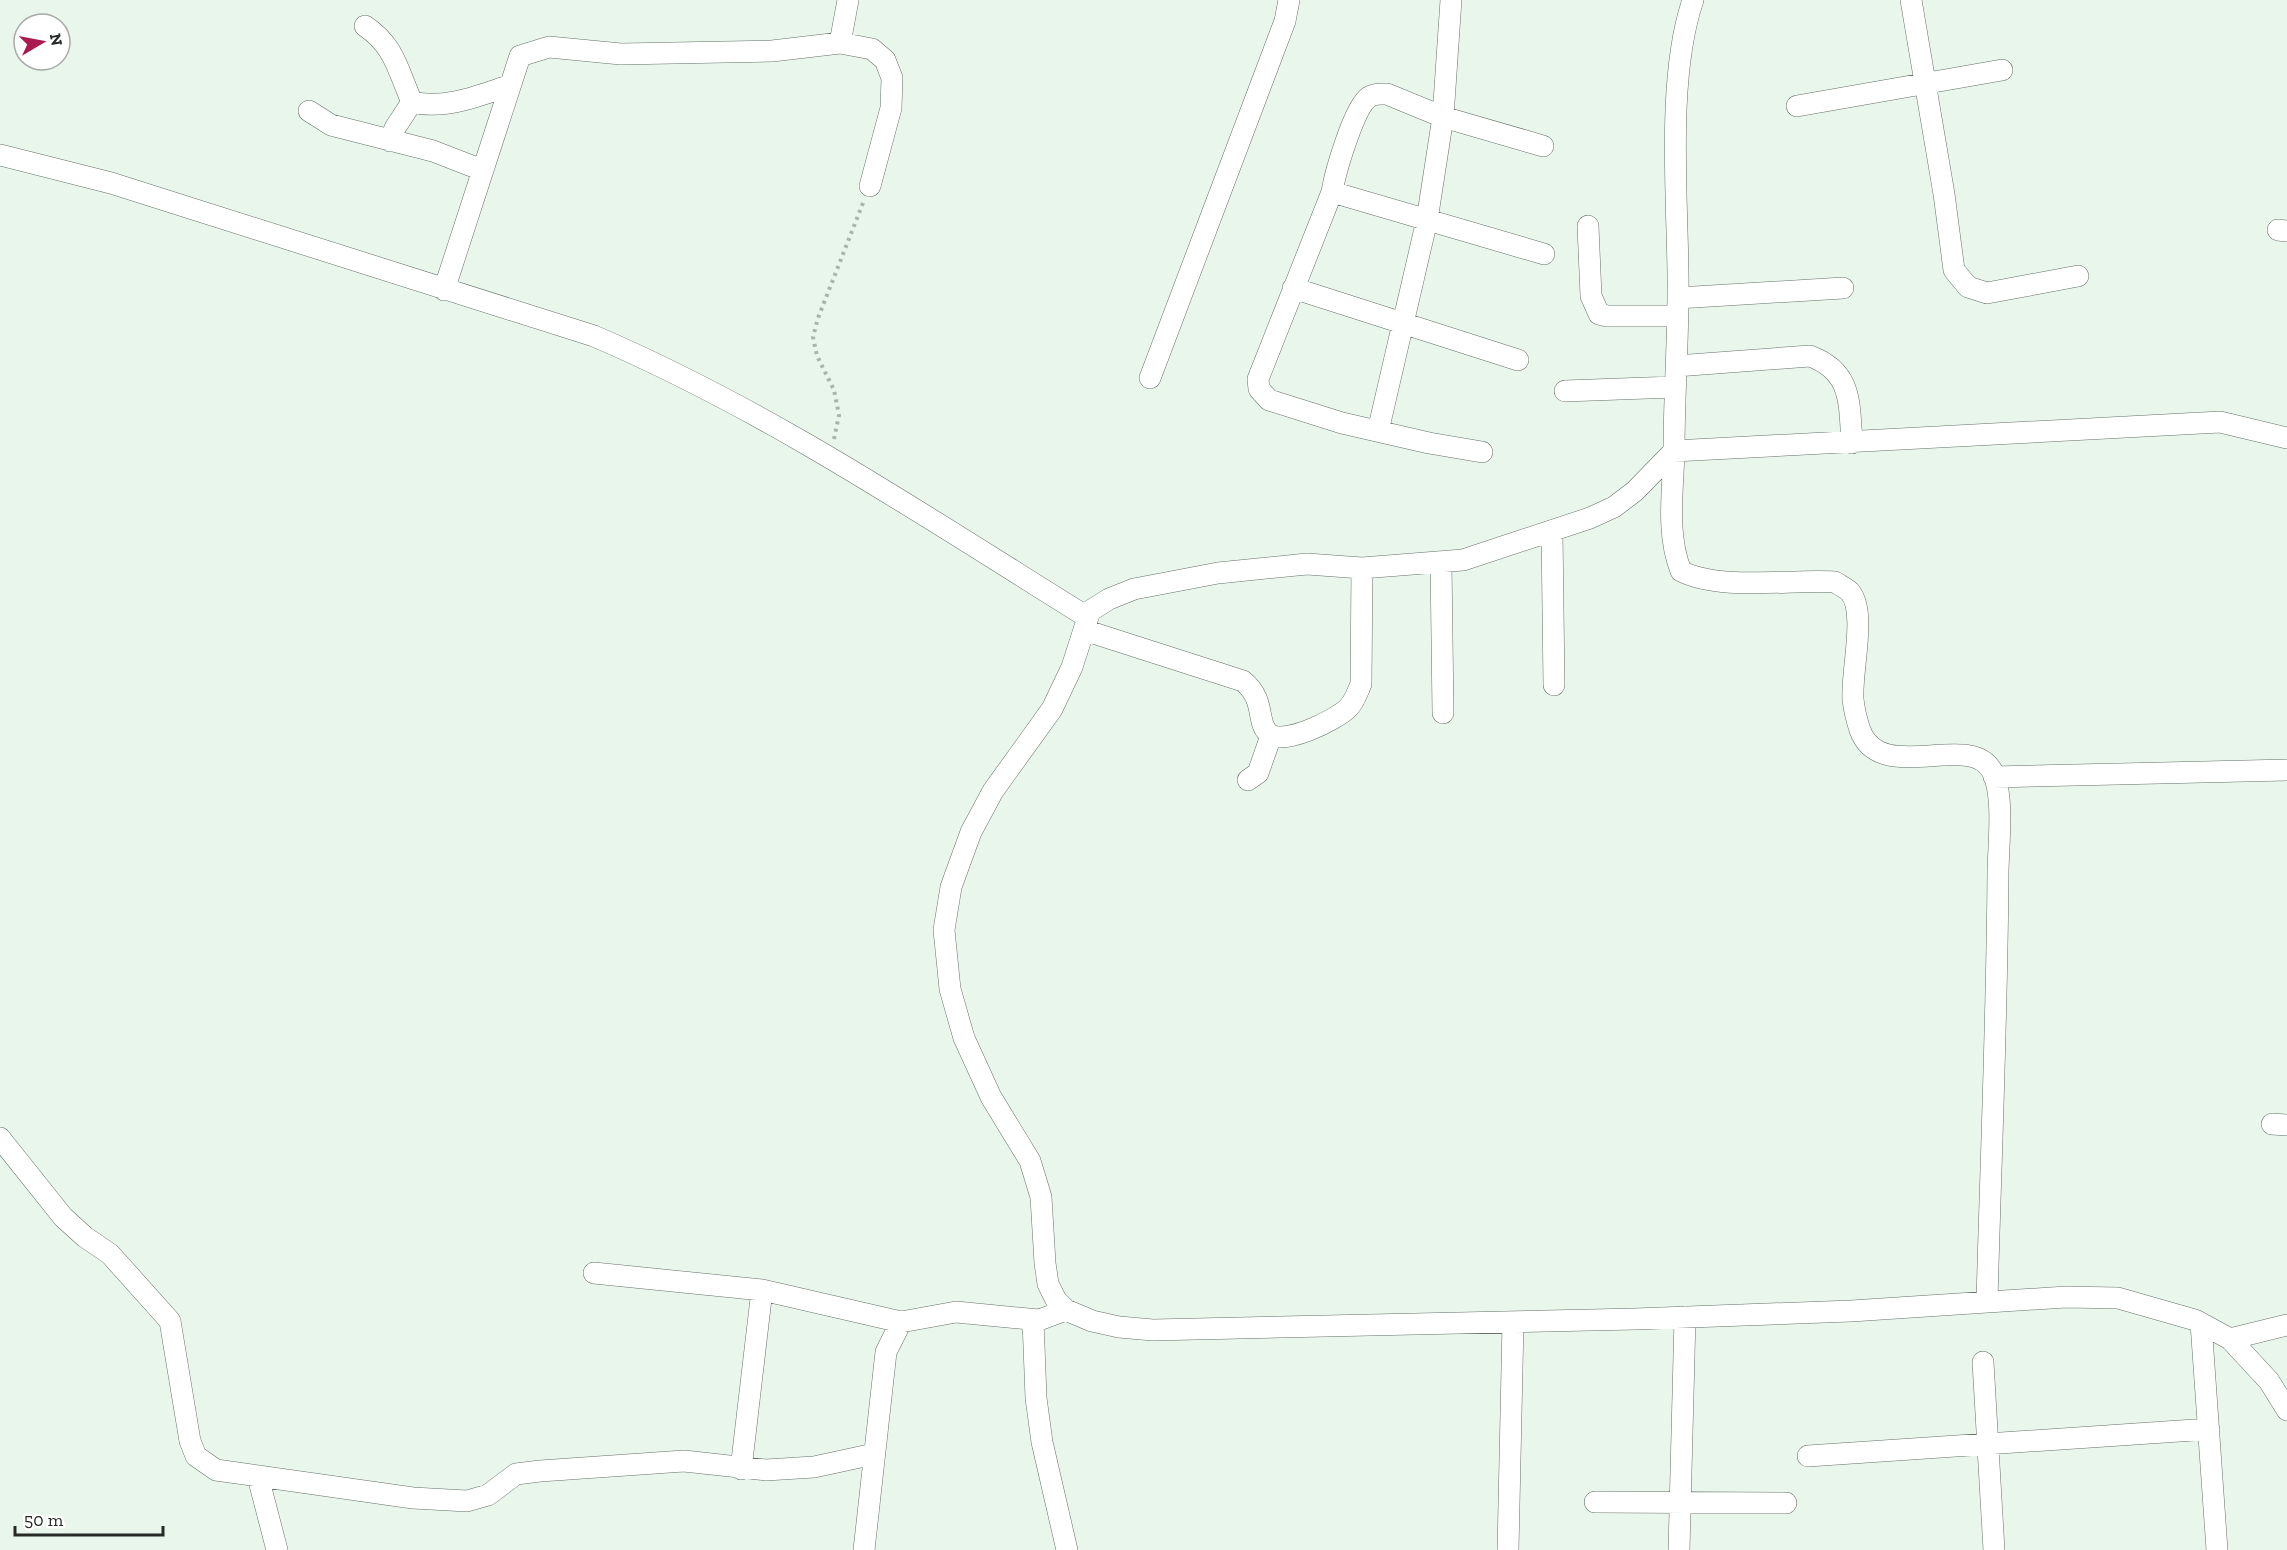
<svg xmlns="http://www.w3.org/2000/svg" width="2287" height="1550" viewBox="0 0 2287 1550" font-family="'Zilla Slab',serif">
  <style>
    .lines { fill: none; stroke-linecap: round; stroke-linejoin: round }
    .minor-casing { stroke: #657169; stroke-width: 22 }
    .path { stroke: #a9b4ac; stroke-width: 4; stroke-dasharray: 3 4.5; stroke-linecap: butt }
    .minor { stroke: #fff; stroke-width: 21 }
  </style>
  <rect width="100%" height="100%" fill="#e8f6ec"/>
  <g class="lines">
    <defs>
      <path id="minor" d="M1693,0c-26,76 -16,191 -15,273 1,59 -4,119 -4,178l-39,40 -21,16 -24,11 -127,42 -101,8 -55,-4 -89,9 -84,16 -25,10 -19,12 -18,56 -20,42 -59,82 -22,41 -20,55 -7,43 6,59 14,49 27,59 39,64 11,36 4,66 3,21 8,16 10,10 26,11 27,6 34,3 482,-11 216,-8 215,-14 52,1 77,22 35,19 39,42 18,29
        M1911,0l33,194 10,76 14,17 19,6 91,-17
        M365,26c30,20 33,45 47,76 32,8 66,-6 96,-16
        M840,43l8,-43
        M1797,106l205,-36
        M309,111l22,14 102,26 49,19
        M390,141l5,-13 17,-26
        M0,155l111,28 483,153c175,75 332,181 493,281
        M1332,192l212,62
        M1588,226l3,70 8,18 8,2h70
        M2278,230l9,1
        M1293,288l225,72
        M444,290l76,-234 29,-9 72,7 151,-3 68,-8 32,6 13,11 7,18 -1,30 -21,78
        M1678,298l165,-10
        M1676,366l134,-10c43,16 39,48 42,87
        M1150,378l135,-357 4,-21
        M1565,391l109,-4
        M1378,431l49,-211 16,-103 8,-117
        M1482,452l-53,-9 -87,-20 -73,-23 -10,-11 -1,-10 74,-187c3,-19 22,-85 37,-95 6,-4 12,-3 18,-3l56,23 100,29
        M1552,532l2,153
        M1441,562l2,151
        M1084,630l159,51c23,19 13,40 25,52 14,14 68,-13 80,-25 7,-7 9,-15 13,-24l1,-116
        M1994,777l293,-7
        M1248,780l10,-7 13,-37
        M2272,1124l15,1
        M0,1138l63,79 22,20 25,17 60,67 20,120 6,15 20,14 197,28 54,3 21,-6 28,-21 24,-3 144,-10 82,9 48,-3 60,-13
        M594,1273l168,17 139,32
        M1987,1300c4,-142 10,-284 11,-426 0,-27 7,-79 -6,-103 -21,-41 -112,15 -132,-41 -3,-9 -6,-21 -7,-31 -2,-27 14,-87 -3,-107 -4,-4 -11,-7 -15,-10 -45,-3 -115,9 -154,-11 -15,-37 -8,-80 -7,-120l546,-29 67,16
        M1033,1320l3,78 6,44 25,108
        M2201,1323l16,227
        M2230,1339l57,-14
        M1983,1362l11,188
        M1808,1456l401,-27
        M741,1469l21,-179
        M258,1477l19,73
        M1595,1502l191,1
        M864,1550l22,-198 15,-30 55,-10 83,8 27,-10
        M1508,1550l5,-227
        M1679,1550l6,-233"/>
    </defs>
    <use href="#minor" class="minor-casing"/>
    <path class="path" d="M834,439l5,-24 -5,-25 -17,-34 -4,-19 5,-19 45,-115"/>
    <use href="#minor" class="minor"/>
  </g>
  <g transform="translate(42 42) rotate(80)"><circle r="28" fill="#ffffff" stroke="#a8aaa9" stroke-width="1.5"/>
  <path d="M0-4.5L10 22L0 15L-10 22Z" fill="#aa1950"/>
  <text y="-9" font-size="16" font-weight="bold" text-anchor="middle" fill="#262b28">N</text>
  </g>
  <path d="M15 1526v9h148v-9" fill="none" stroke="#262b28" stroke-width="3"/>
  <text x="24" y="1526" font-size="18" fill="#262b28" stroke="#ffffff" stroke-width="4.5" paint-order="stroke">50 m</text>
</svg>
